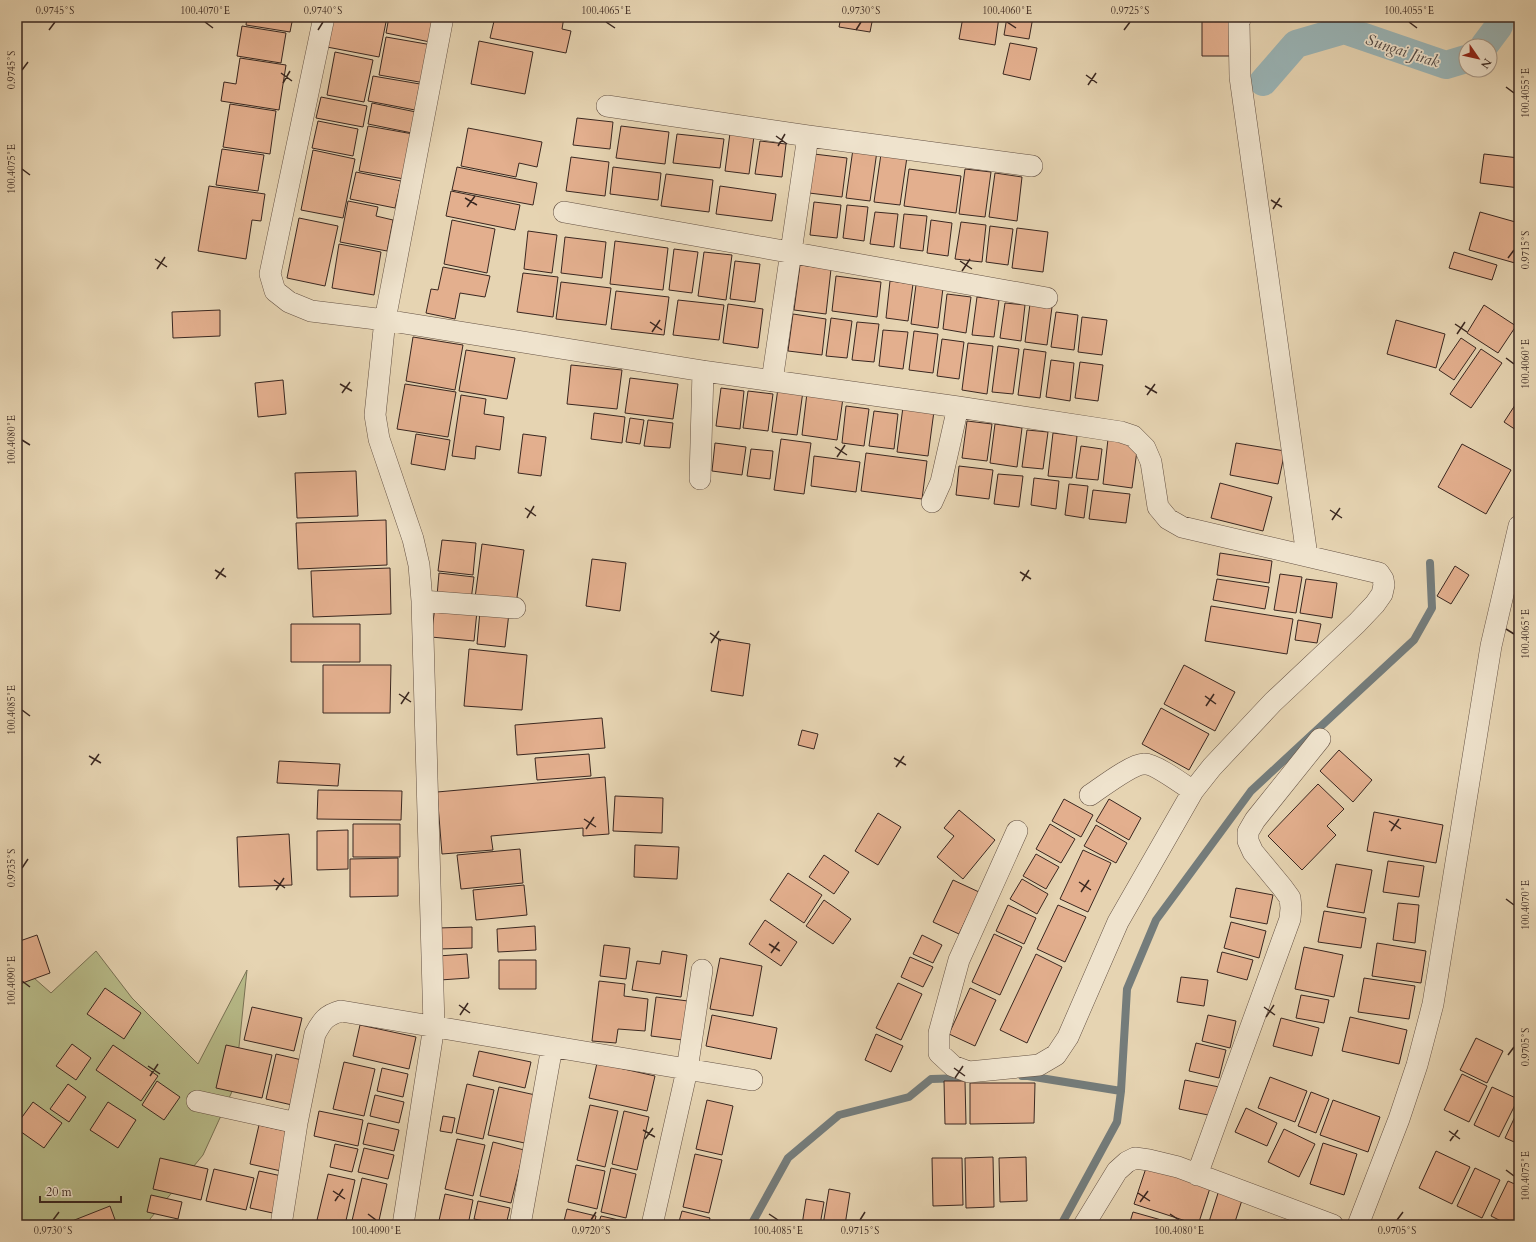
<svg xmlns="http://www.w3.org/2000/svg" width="1536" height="1242" viewBox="0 0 1536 1242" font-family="Cardo,serif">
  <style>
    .green { fill: #b8bc8a; stroke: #797255 }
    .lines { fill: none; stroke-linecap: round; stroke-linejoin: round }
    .stream { stroke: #747c7b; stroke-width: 8 }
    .canal { stroke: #9ab5b7; stroke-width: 28 }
    .building { fill: #e3af8e; stroke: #3a2720 }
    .street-casing { stroke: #655244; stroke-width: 22 }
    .street { stroke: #efe3cd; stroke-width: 21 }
    .ticks { fill: none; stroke: #3a2720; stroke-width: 1.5 }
    .labels { text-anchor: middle; stroke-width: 3.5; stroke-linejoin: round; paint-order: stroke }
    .water-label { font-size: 16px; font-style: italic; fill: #524a46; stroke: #efe3cd }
    .neatline { fill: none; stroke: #3a2720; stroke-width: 1.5 }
    .ticks-label { font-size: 10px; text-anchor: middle; fill: #3a2720 }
  </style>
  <rect width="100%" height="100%" fill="#e6d4b2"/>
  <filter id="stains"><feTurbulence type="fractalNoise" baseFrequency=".005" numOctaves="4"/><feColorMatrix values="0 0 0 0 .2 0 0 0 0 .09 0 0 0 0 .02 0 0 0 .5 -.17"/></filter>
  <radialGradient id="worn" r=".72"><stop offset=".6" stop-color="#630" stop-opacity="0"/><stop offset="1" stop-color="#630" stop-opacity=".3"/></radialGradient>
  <path class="green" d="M96,951l36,47 66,66 49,-94 -12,115 -32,70 -53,64 1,6h-134v-262l34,30z"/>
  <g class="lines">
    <path class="stream" d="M1022,1076h6l93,15 6,-102 29,-69 95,-129 163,-151 18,-32 -2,-45
      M751,1225l37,-67 51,-43 70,-18 22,-18 35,-1
      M1061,1225l56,-103 4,-31"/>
    <path class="canal" d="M1484,46l15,-20v-9
      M1263,82l33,-38 48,-14 102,35 20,-6"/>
  </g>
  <path class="building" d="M247,17h46l-3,15 -44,-7z
    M333,17h54l-8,40 -52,-10z
    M389,17h45l-4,25 -44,-9z
    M495,17h69l-2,12 9,2 -5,22 -76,-15z
    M776,17h23l-1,3z
    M841,17h32l-3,15 -31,-5z
    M963,17h36l-4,28 -36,-6z
    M1007,17h26l-4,22 -25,-4z
    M1202,17l31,1 -1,38h-30z
    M242,26l44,7 -5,30 -44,-7z
    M386,37l46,8 -7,38 -46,-8z
    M479,41l54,11 -8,42 -54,-10z
    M1010,43l27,5 -7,32 -27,-6z
    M335,52l38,8 -9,42 -37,-7z
    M240,58l46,7 -7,45 -58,-9 3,-19 12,2z
    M373,76l47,8 -5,26 -47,-9z
    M321,97l46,9 -4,21 -47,-9z
    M372,103l44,9 -4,21 -44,-9z
    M230,104l46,7 -6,43 -47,-7z
    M577,118l36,4 -3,27 -37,-4z
    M318,121l40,8 -5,27 -41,-8z
    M368,126l45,8 -9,45 -45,-8z
    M621,126l48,6 -4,32 -49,-6z
    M468,128l74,14 -5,25 -18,-4 -3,14 -55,-11z
    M730,133l24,3 -5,38 -24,-3z
    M677,134l47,5 -4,29 -47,-5z
    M760,141l26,3 -4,33 -27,-3z
    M222,149l42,6 -6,36 -42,-6z
    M853,149l24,2 -7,50 -24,-3z
    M313,150l42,9 -12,59 -42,-8z
    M814,154l33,4 -5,39 -33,-4z
    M881,154l26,3 -7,48 -26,-3z
    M1484,154l35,4v30l-39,-5z
    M571,157l38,5 -4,34 -39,-5z
    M457,167l80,16 -4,22 -81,-15z
    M613,167l48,6 -3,27 -48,-6z
    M909,169l52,7 -5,37 -52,-7z
    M965,169l26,3 -6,45 -26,-3z
    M356,172l45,9 -6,27 -45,-9z
    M995,173l27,4 -5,44 -28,-4z
    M666,174l47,6 -4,32 -48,-6z
    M209,186l56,8 -4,27 -9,-1 -6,39 -48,-8z
    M720,186l56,8 -4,27 -56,-7z
    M451,191l69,14 -5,25 -69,-14z
    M348,201l30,6 -2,9 17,4 -6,31 -47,-9z
    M814,202l27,3 -4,33 -27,-3z
    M847,205l21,2 -4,34 -21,-3z
    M875,212l23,2 -4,33 -24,-3z
    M1480,212l39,11v27l-4,13 -46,-13z
    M904,214l23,2 -4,35 -23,-3z
    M299,218l39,8 -13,60 -38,-8z
    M452,220l43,9 -8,44 -43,-9z
    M931,220l21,3 -4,33 -21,-3z
    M961,222l25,3 -4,37 -27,-3z
    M990,226l23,3 -5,36 -22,-3z
    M1017,228l31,4 -5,40 -31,-4z
    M528,231l29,4 -5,38 -28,-4z
    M565,237l41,5 -4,36 -41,-5z
    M615,241l53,7 -5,42 -53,-6z
    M339,244l42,8 -7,43 -42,-7z
    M674,249l24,3 -6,41 -23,-3z
    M704,252l28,3 -6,45 -28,-4z
    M1454,252l43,13 -5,15 -43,-12z
    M735,261l25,3 -5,38 -25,-3z
    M800,265l31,4 -5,45 -32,-4z
    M443,267l47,9 -5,21 -25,-4 -5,26 -29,-6 5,-24 7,1z
    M523,273l35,4 -5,40 -36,-5z
    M836,276l45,6 -4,35 -45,-6z
    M890,281l23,3 -5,37 -22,-3z
    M561,282l50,6 -5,37 -50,-6z
    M916,285l27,3 -5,40 -27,-4z
    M616,291l53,6 -5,38 -53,-6z
    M947,294l24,3 -5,36 -23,-4z
    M977,297l22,3 -5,37 -22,-2z
    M678,300l46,5 -5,35 -46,-5z
    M1005,303l20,2 -4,36 -21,-3z
    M728,304l35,5 -5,39 -35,-5z
    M1030,304l22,3 -5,38 -22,-3z
    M1484,305l32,21 -18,27 -31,-20z
    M220,310v26l-47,2 -1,-26z
    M1056,312l22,3 -4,35 -23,-3z
    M793,314l33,5 -4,36 -34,-4z
    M1082,317l25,3 -5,35 -24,-3z
    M831,318l21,3 -5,37 -21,-2z
    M1396,320l49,14 -9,34 -49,-14z
    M857,322l22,2 -5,38 -22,-2z
    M883,330l25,2 -5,37 -24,-3z
    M914,331l24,3 -5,39 -24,-3z
    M413,337l50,8 -8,45 -49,-9z
    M1461,338l15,10 -22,32 -15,-10z
    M942,339l22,3 -5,37 -22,-3z
    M968,343l25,3 -6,48 -25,-4z
    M998,346l21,3 -6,45 -21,-2z
    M1024,349l22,3 -6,46 -22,-3z
    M1481,349l21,14 -31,45 -21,-14z
    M466,350l49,8 -8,41 -48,-8z
    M1051,360l23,3 -4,38 -24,-4z
    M1080,362l23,3 -5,36 -23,-3z
    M571,365l51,5 -5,39 -50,-5z
    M630,378l48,6 -5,35 -48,-6z
    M283,380l3,34 -28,3 -3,-34z
    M405,384l51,8 -8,45 -51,-8z
    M721,388l23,3 -4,38 -24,-3z
    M778,388l25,3 -6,44 -25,-3z
    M748,391l25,3 -5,37 -25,-3z
    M807,393l36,5 -6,42 -35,-5z
    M461,395l25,4 -2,15 20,3 -4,33 -24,-4 -1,13 -23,-3z
    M1519,399v33l-15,-10z
    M846,406l23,3 -5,37 -22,-3z
    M903,407l31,4 -6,45 -31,-4z
    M874,411l24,3 -4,35 -25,-3z
    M594,413l31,4 -3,26 -31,-4z
    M630,418l14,2 -4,24 -14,-2z
    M648,420l25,3 -3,25 -26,-2z
    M967,421l25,3 -5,37 -25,-3z
    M995,424l27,4 -5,39 -27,-4z
    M1027,430l21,2 -5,37 -21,-2z
    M1053,433l24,3 -5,42 -24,-2z
    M416,434l34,6 -5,30 -34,-6z
    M523,434l23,3 -5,39 -23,-3z
    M781,439l30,4 -7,51 -30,-4z
    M1108,439l30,4 -6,45 -29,-4z
    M715,443l31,4 -4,28 -30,-4z
    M1236,443l49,8 -7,33 -48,-9z
    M1462,444l49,26 -25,44 -48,-27z
    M1081,446l21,3 -4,31 -22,-2z
    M751,449l22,2 -3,28 -23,-3z
    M866,453l61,8 -5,38 -61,-8z
    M814,456l46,6 -4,30 -45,-6z
    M959,466l34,4 -4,29 -33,-4z
    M356,471l2,45 -61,2 -2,-45z
    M998,474l25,2 -4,31 -25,-3z
    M1034,478l25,3 -3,28 -25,-4z
    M1220,483l52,14 -9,34 -52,-13z
    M1069,484l19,2 -4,32 -19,-3z
    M1093,490l37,4 -4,29 -37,-4z
    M386,520l1,45 -89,4 -2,-46z
    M442,540l34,3 -3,32 -35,-4z
    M482,544l42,6 -8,54 -41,-6z
    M1220,553l52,8 -3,22 -52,-8z
    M592,559l34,4 -6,48 -34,-5z
    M1455,566l14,9 -18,29 -14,-8z
    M390,568l1,46 -78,3 -2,-46z
    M439,573l35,4 -3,23 -34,-4z
    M1280,574l22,3 -6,36 -22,-3z
    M1217,579l52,8 -4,22 -52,-9z
    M1306,579l31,4 -5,35 -32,-5z
    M1211,606l82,13 -6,35 -82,-13z
    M435,607l42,4 -3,30 -43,-4z
    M480,611l29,2 -4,34 -28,-3z
    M1298,620l23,4 -4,19 -22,-3z
    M291,624h69v38h-69z
    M719,639l31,5 -7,52 -32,-5z
    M469,649l58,6 -5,55 -58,-4z
    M323,665h68l-1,48h-67z
    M1184,665l51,27 -20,39 -51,-27z
    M1161,708l48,26 -20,36 -47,-26z
    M602,718l3,30 -88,7 -2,-30z
    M802,730l16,4 -4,15 -16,-4z
    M1339,750l33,30 -19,22 -33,-31z
    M589,754l2,22 -54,4 -2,-22z
    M279,761l61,3 -2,22 -61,-3z
    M605,777l4,57 -26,2v-8l-92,8 2,14 -51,4 -5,-62z
    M1318,784l26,25 -17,17 9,9 -34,35 -34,-34z
    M318,790l84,1 -1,29 -84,-1z
    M615,796l48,2 -1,35 -49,-2z
    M1064,799l29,16 -12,22 -29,-16z
    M1109,799l32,19 -12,22 -33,-19z
    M959,810l36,30 -32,39 -26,-22 17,-21 -10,-8z
    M1374,812l69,13 -7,38 -69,-12z
    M878,813l23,14 -23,38 -23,-14z
    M353,824h47v33h-47z
    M1050,824l25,15 -14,24 -25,-14z
    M1096,825l31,18 -11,20 -32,-17z
    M348,830v39l-31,1v-39z
    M289,834l3,51 -53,2 -2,-50z
    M635,845l44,2 -2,32 -43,-2z
    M520,849l3,34 -62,6 -4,-34z
    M1083,850l28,13 -23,49 -28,-13z
    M1036,854l23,13 -13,22 -23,-13z
    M824,855l25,17 -15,22 -25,-17z
    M398,858v38l-48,1v-38z
    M1388,861l36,5 -5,31 -36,-5z
    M1336,864l36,6 -8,43 -37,-6z
    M788,873l34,22 -18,28 -34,-23z
    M1022,879l26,15 -11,20 -27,-15z
    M953,880l26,12 -20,42 -26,-12z
    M524,885l3,30 -51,5 -3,-30z
    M1236,888l37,7 -6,29 -37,-7z
    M824,900l27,19 -18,25 -27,-18z
    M1398,903l21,2 -4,38 -22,-3z
    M1008,905l28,13 -12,26 -28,-13z
    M1058,905l28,12 -21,45 -28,-13z
    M1324,911l42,7 -5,30 -43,-6z
    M765,920l32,22 -16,24 -32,-22z
    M1231,922l35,9 -7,27 -35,-10z
    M535,926l1,24 -38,2 -1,-23z
    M472,927v21l-33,1 -1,-21z
    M994,934l28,13 -22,48 -28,-13z
    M37,935l13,38 -33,12v-43z
    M922,935l20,10 -9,18 -20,-9z
    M1377,943l49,8 -5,32 -49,-7z
    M604,945l26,3 -4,31 -26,-3z
    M1304,947l39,8 -9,42 -39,-8z
    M662,951l25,4 -6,42 -49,-7 5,-29 23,3z
    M1222,952l31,8 -6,20 -30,-8z
    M467,954l2,24 -29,2 -2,-24z
    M1036,954l26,13 -35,76 -27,-13z
    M910,957l23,10 -10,20 -22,-10z
    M720,958l42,8 -9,50 -43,-7z
    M499,960h37v29h-37z
    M1181,977l27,3 -4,26 -27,-4z
    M1364,978l51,8 -6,33 -51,-7z
    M599,981l26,3 -1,12 24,3 -3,32 -27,-2 -2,14 -24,-2z
    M898,983l24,11 -21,46 -25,-12z
    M105,988l36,25 -17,26 -37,-25z
    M970,988l26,12 -21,46 -26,-12z
    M1301,995l28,5 -5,23 -28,-5z
    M656,997l32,4 -5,39 -32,-4z
    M252,1007l50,11 -8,33 -50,-11z
    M712,1015l65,13 -6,31 -65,-13z
    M1208,1015l28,6 -6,27 -28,-7z
    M1350,1017l57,13 -8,34 -57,-13z
    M1281,1018l38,10 -7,28 -39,-10z
    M360,1025l56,12 -7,32 -56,-13z
    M876,1034l27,12 -12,26 -26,-12z
    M1476,1038l27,13 -16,32 -27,-13z
    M1196,1043l30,7 -7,28 -30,-7z
    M72,1044l19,14 -15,22 -20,-14z
    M113,1045l45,31 -17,25 -45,-31z
    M226,1045l46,10 -10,43 -46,-10z
    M479,1051l52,11 -6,26 -52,-12z
    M276,1054l26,6 -10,45 -26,-6z
    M344,1062l31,7 -11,47 -31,-7z
    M597,1063l58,13 -8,35 -58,-13z
    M382,1068l26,6 -5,23 -26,-6z
    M1462,1074l25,12 -18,36 -25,-12z
    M1270,1077l37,14 -12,31 -37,-14z
    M1185,1080l34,7 -6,29 -34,-7z
    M157,1081l23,16 -16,23 -22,-15z
    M944,1081h21l1,43h-21z
    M970,1083h65l-1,40 -64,1z
    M68,1084l18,13 -17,25 -19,-13z
    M467,1084l27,6 -11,49 -27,-6z
    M499,1087l41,9 -11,48 -41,-9z
    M1492,1087l26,12 -19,38 -25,-12z
    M1311,1092l18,7 -13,34 -18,-7z
    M375,1095l29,7 -5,21 -29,-7z
    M707,1100l26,6 -11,49 -26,-6z
    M1333,1100l47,17 -12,35 -48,-17z
    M33,1102l29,21 -18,25 -27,-19v-5z
    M108,1102l28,18 -18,28 -28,-18z
    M590,1105l28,6 -13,56 -28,-7z
    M1246,1108l31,15 -10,23 -32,-14z
    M1519,1108v36l-14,-6z
    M319,1111l44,9 -5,26 -44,-10z
    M624,1111l25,6 -12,53 -25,-6z
    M443,1116l12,2 -3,15 -12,-2z
    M368,1123l31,7 -5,21 -31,-7z
    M259,1125l31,7 -9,39 -31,-7z
    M1284,1129l31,15 -16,33 -31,-15z
    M457,1139l28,6 -12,51 -28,-7z
    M493,1142l31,8 -13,53 -31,-7z
    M1323,1143l34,11 -13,41 -34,-11z
    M335,1144l23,5 -6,23 -22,-5z
    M364,1148l30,7 -6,24 -30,-7z
    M1436,1151l34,16 -18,37 -33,-16z
    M695,1154l27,6 -13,53 -26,-6z
    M993,1157l1,50 -28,1 -1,-50z
    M1026,1157l1,44 -27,1 -1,-44z
    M160,1158l48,11 -7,31 -48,-11z
    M932,1158h30l1,47 -30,1z
    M576,1165l29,6 -8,38 -29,-7z
    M1147,1165l64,20 -13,40 -64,-21z
    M611,1168l25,6 -10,44 -25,-6z
    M1475,1168l25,12 -18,38 -25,-12z
    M214,1169l40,9 -8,32 -40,-9z
    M259,1171l27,6 -9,37 -27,-6z
    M328,1174l27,6 -10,45h-7l-21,-5z
    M362,1178l25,6 -9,41h-27z
    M1508,1181l11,5v39h-10l-18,-9z
    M829,1189l21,4 -5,32h-22z
    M1219,1190l24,7 -9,28h-26z
    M445,1194l28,6 -5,25h-30z
    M151,1195l31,7 -4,17 -31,-7z
    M806,1199l18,3 -4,23h-18z
    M478,1201l32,7 -4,17 -32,-6z
    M110,1206l7,19h-44l-1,-4z
    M567,1209l29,7 -2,9h-31z
    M682,1211l28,7 -2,7h-30z
    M1133,1212l46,13h-50z
    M601,1216l40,9h-43z
    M1247,1221l8,4h-9z"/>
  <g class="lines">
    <defs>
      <path id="street" d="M324,17l-54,257 5,17 14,11 22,9 74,9 318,51 255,36 163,25 12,4 12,12 6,14 7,45 10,12 14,8 197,46 4,6 1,6 -2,9 -7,10 -18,19 -84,79 -61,65 -19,24 -75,131 -50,115 -12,18 -17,10 -70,7 -16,-6 -14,-13v-20l20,-73 58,-129
        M1241,17l-2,5 1,55 67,479
        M607,106l201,30 224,30
        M564,212l483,86
        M772,381l36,-245
        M700,479l3,-108
        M932,502l9,-20 17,-75
        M422,601l93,7
        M1090,795c12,-8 42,-31 54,-31 10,-1 40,21 49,27
        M197,1101l100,22
        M1197,1175l93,-256 1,-11 -1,-10 -8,-11 -29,-35 -5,-11v-9l7,-12 65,-81
        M281,1225l16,-102 18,-89c7,-13 11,-19 26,-23l411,69
        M403,1225l31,-199 -12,-425 -3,-36 -6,-26 -34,-100 -4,-24 10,-95 58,-303
        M520,1225l32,-178
        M652,1225l35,-155 15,-100
        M1084,1225l33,-54 10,-9 8,-4 14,2 29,7 155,58
        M1358,1225l41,-106 18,-54 16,-61 58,-358 28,-120"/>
    </defs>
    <use href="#street" class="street-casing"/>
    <use href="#street" class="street"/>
  </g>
  <path class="ticks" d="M205,22l8,6M606,22l9,6M1007,22l9,6M1409,22l8,6M49,30l6,-8M318,30l5,-8M856,30l5,-8M1124,30l6,-8M22,70l6,-8M281,73l11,8M1086,75l11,8M283,83l7,-12M1088,85l8,-12M1506,87l8,6M776,136l11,8M778,146l7,-12M22,169l8,6M465,198l12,7M1271,200l11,7M467,207l8,-11M1273,209l7,-11M1508,258l6,-8M155,259l12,8M960,261l12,8M157,269l8,-12M962,271l8,-12M650,322l12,8M1455,324l12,8M652,332l8,-12M1457,334l8,-12M1506,358l8,6M340,384l12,7M1145,386l12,7M342,393l8,-11M1147,395l8,-11M22,440l8,5M835,447l12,8M837,457l8,-12M525,508l11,8M1330,510l12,8M527,518l7,-12M1332,520l8,-12M215,570l11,7M1020,572l11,7M216,579l8,-11M1022,581l7,-11M1506,629l8,5M710,633l11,8M711,643l8,-12M399,694l12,8M1205,696l11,8M401,704l8,-12M1206,706l8,-12M22,710l8,6M89,756l12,7M894,758l12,7M91,765l8,-11M896,767l8,-11M584,819l12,8M1389,821l12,8M586,829l8,-12M1391,831l8,-12M22,868l6,-9M274,880l11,8M1079,882l12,8M276,890l8,-12M1081,892l8,-12M1506,899l8,6M769,944l11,7M771,953l8,-11M22,981l8,6M459,1005l11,8M1264,1007l11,8M460,1015l8,-12M1266,1017l8,-12M1508,1055l6,-8M148,1066l12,8M954,1068l11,8M150,1076l8,-12M955,1078l8,-12M643,1130l12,7M1449,1131l11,8M645,1139l8,-11M1450,1141l8,-11M1506,1170l8,6M333,1191l12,8M1138,1193l12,8M335,1201l8,-12M1140,1202l8,-11M368,1214l8,6M769,1214l9,6M1170,1214l9,6M53,1220l6,-8M591,1220l5,-8M860,1220l5,-8M1397,1220l6,-8"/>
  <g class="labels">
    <g class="water-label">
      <text transform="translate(1403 50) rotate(18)" y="6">Sungai Jirak</text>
    </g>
  </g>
  <rect width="1536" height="1242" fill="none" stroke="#e6d4b2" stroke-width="44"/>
  <g transform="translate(1478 58) rotate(124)"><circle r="19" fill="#efe3cd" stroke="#a79888"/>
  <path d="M0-3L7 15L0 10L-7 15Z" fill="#8f2418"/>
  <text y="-6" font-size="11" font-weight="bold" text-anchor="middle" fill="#3a2720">N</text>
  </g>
  <path d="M40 1196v6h81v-6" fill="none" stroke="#3a2720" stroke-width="2"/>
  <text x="46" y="1196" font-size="12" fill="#3a2720" stroke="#efe3cd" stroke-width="3" paint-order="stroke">20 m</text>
  <rect x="22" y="22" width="1492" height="1198" class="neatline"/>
  <g class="ticks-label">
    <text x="55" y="14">0.9745°S</text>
    <text x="205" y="14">100.4070°E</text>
    <text x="323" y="14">0.9740°S</text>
    <text x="606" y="14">100.4065°E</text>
    <text x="861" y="14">0.9730°S</text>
    <text x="1007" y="14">100.4060°E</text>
    <text x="1130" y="14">0.9725°S</text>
    <text x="1409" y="14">100.4055°E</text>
    <text transform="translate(11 70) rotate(-90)" y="4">0.9745°S</text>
    <text transform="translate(1525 93) rotate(-90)" y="4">100.4055°E</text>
    <text transform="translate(11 169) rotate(-90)" y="4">100.4075°E</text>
    <text transform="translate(1525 250) rotate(-90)" y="4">0.9715°S</text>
    <text transform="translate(1525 364) rotate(-90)" y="4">100.4060°E</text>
    <text transform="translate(11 440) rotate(-90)" y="4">100.4080°E</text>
    <text transform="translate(1525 634) rotate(-90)" y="4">100.4065°E</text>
    <text transform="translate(11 710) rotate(-90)" y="4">100.4085°E</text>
    <text transform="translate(11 868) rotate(-90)" y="4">0.9735°S</text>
    <text transform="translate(1525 905) rotate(-90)" y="4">100.4070°E</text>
    <text transform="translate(11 981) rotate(-90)" y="4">100.4090°E</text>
    <text transform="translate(1525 1047) rotate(-90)" y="4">0.9705°S</text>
    <text transform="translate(1525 1176) rotate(-90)" y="4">100.4075°E</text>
    <text x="53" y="1234">0.9730°S</text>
    <text x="376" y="1234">100.4090°E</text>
    <text x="591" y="1234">0.9720°S</text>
    <text x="778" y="1234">100.4085°E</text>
    <text x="860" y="1234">0.9715°S</text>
    <text x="1179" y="1234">100.4080°E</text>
    <text x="1397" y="1234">0.9705°S</text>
  </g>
  <rect width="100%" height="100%" filter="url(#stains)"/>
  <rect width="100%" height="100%" fill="url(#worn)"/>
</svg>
